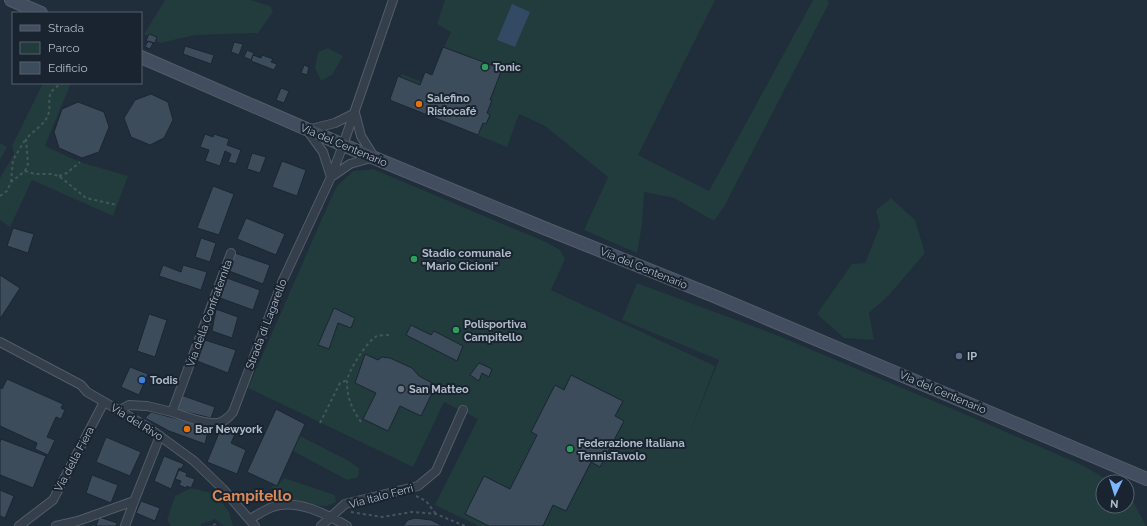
<svg xmlns="http://www.w3.org/2000/svg" width="1147" height="526" viewBox="0 0 1147 526" font-family="Raleway,sans-serif">
  <style>
    .green { fill: #223b3c }
    .water { fill: #324a64 }
    .building { fill: #3c4c5b; stroke: #1b2632 }
    .lines { fill: none; stroke-linecap: round; stroke-linejoin: round }
    .street-casing { stroke: #525d69; stroke-width: 10 }
    .secondary-casing { stroke: #525d69; stroke-width: 14 }
    .path { stroke: #40585a; stroke-width: 2; stroke-dasharray: 3 3; stroke-linecap: butt }
    .street { stroke: #343f4b; stroke-width: 8 }
    .secondary { stroke: #424e5f; stroke-width: 12 }
    .leisure-dot { fill: #2e9e5b; stroke: #192430; stroke-width: 1.5 }
    .food-dot { fill: #e8710a; stroke: #192430; stroke-width: 1.5 }
    .service-dot { fill: #5c6f8a; stroke: #192430; stroke-width: 1.5 }
    .shop-dot { fill: #3f7fe0; stroke: #192430; stroke-width: 1.5 }
    .worship-dot { fill: #6b7280; stroke: #192430; stroke-width: 1.5 }
    .labels { text-anchor: middle; stroke-width: 4; stroke-linejoin: round; paint-order: stroke }
    .poi-label { font-size: 11px; font-weight: bold; fill: #afbac8; stroke: #192430; text-anchor: start }
    .street-label { font-size: 11px; fill: #afbac8; stroke: #192430 }
    .district-label { font-size: 15px; font-weight: bold; fill: #da8957; stroke: #192430 }
  </style>
  <rect width="100%" height="100%" fill="#202d3b"/>
  <path class="green" d="M165,0h86l19,6 3,6 -15,21 -63,2 -35,8 -16,-9z
    M445,0h270l-77,155 71,36 104,-191h14l2,3 -104,202 -11,16 -40,-23 -30,-6 -2,33 -5,28 -53,-23 24,-53 -63,-51 -26,-12 -12,33 -117,-47 12,-26 25,10 24,-52 -14,-8z
    M328,48l15,8 -11,19 -11,6 -6,-13 3,-16z
    M43,83h28l-26,63 35,16 48,14 -15,40 -81,-36 -22,47 -10,-7v-42l14,-24 -2,-8z
    M0,143l7,4 -7,13z
    M373,169l175,74 12,7 5,9 -14,31 164,76 -24,63 28,-69 -97,-40 15,-37 137,51 200,84 110,48 27,16h-8v24h24v-14l2,1 17,33h-667l-44,-21 43,-86 -34,-17 -31,65 -165,-79 83,-190 6,-12 16,-15z
    M891,198l24,22 10,33 -36,42 -20,18 5,27 -30,-2 -27,-24 35,-50 13,-1 15,-37 -4,-16z
    M300,436l49,25 10,7 -1,9 -11,3 -54,-29z
    M284,478l51,17 1,7 -10,4 -16,-1 -34,-10 -5,-9h6z
    M191,488l25,6 13,18 4,14h-10l-7,-7 -15,5v2h-30l-4,-6 8,-24z"/>
  <path class="water" d="M512,4l18,8 -15,35 -18,-7z"/>
  <path class="building" d="M149,34l8,3 -2,6 -9,-2z
    M148,41l5,2 -3,6 -5,-2z
    M234,42l9,2 -4,11 -8,-3z
    M185,46l29,9 -3,9 -28,-10z
    M443,47l59,22 -12,31h2l-5,13 3,2 -4,9 -3,-1 -5,12 -86,-34 -2,-2 8,-23 22,9 5,-13 7,3z
    M247,50l7,3 -3,7 -7,-3z
    M253,55l8,3 1,-3 11,4 -2,3 6,2 -3,6 -23,-9z
    M304,65l5,2 -2,8 -6,-2z
    M281,88l8,3 -5,12 -8,-3z
    M151,94l17,8 5,18 -9,18 -14,7 -19,-8 -7,-19 11,-18z
    M78,102l26,10 5,15 -10,25 -17,6 -23,-10 -5,-16 8,-23z
    M205,134l8,3 1,-3 15,5 -2,6 14,5 -5,14 -8,-2 3,-8 -6,-3 -5,15 -15,-5 4,-11 -9,-3z
    M252,153l14,4 -6,16 -13,-4z
    M282,161l24,9 -9,26 -25,-9z
    M213,186l21,8 -15,41 -22,-7z
    M246,218l39,16 -9,21 -39,-16z
    M13,228l21,6 -6,19 -21,-7z
    M201,238l15,5 -6,19 -15,-5z
    M235,253l35,12 -7,19 -34,-13z
    M163,265l18,7 2,-7 24,7 -6,18 -42,-14z
    M0,275l20,13 -20,31z
    M227,278l33,12 -7,20 -33,-12z
    M334,308l21,10 -4,10 -13,-5 -9,26 -11,-4z
    M216,309l22,8 -6,21 -20,-7z
    M149,314l18,6 -12,37 -18,-6z
    M411,325l20,10 3,-4 29,15 -6,15 -51,-26z
    M205,340l31,10 -8,23 -31,-12z
    M365,354l13,6 4,-3 8,1 22,10 7,8 17,9 -15,31 -21,-10 -12,25 -25,-12 13,-26 -21,-10z
    M479,363l13,6 -3,8 -7,-4 -3,8 -9,-6z
    M130,367l18,7 -9,21 -18,-8z
    M571,375l52,26 -8,15 9,5 -24,46 -9,-5 -25,49 -13,-6 -10,21h-54l-24,-12 19,-38 26,13 27,-54 -6,-3 24,-47 9,5z
    M7,379l56,25 -2,4 4,2 -4,9 -5,-2 -9,20 8,3 -7,15 -13,-6 2,-6 -37,-17v-39l2,2z
    M181,395l34,12 -4,11 -33,-8z
    M276,409l29,15 -28,62 -30,-14z
    M151,412l58,15 -4,17 -36,-13 -24,-13z
    M221,428l15,4 -5,11 15,7 -9,24 -30,-12z
    M106,437l35,15 -11,24 -34,-14z
    M1,439l45,17 -13,32 -33,-13v-33z
    M164,456l20,8 -3,5 -2,-1 -8,21 -17,-8z
    M179,470l8,3 -1,3 9,3 -4,9 -4,-2 -1,2 -7,-3 2,-4 -6,-2z
    M92,475l26,10 -7,18 -25,-10z
    M0,490l14,6 -9,22 -5,-2z
    M141,501l19,7 -5,13 -19,-8z
    M99,517l18,6 -1,3h-20z
    M415,518l16,2 12,6h-40l5,-6z
    M215,522l3,4h-8z"/>
  <g class="lines">
    <defs>
      <path id="street" d="M331,177l-8,-25 -16,-22 28,-7 20,-10
        M331,177l19,-13 24,-7 -13,-21 -6,-23
        M0,342l81,43 6,7 59,34 48,35 29,28 32,37
        M120,410l9,-5 18,1 25,6 59,-159
        M172,412c12,4 38,15 49,10 5,-2 9,-6 12,-10l50,-132 48,-103 12,-32 50,-145
        M250,519c7,-4 15,-9 22,-12 24,-9 54,7 75,19
        M19,526l34,-26 51,-98
        M56,526l22,-5 56,-20
        M125,526l10,-27 25,-63
        M321,526l24,-22 73,-18 18,-15 27,-61"/>
      <path id="secondary" d="M11,0l30,13
        M141,57l202,88 201,83 170,68 433,183"/>
    </defs>
    <use href="#street" class="street-casing"/>
    <use href="#secondary" class="secondary-casing"/>
    <path class="path" d="M25,171l10,3h16l8,2 27,22 31,7
      M59,176l8,-3 13,-11
      M11,182l2,-22 12,-20
      M0,196l7,-5 4,-9 14,-11 3,-7 -2,-25c6,-7 20,-16 22,-24 4,-10 -3,-19 7,-27 2,-2 5,-3 8,-5
      M361,422c-9,-13 -14,-24 -14,-40 0,-10 21,-42 30,-46 3,-1 9,-1 12,-1
      M320,423l20,-40 7,-3
      M416,496l10,5 10,13
      M351,512l31,5 30,-5 24,2 29,12"/>
    <use href="#street" class="street"/>
    <use href="#secondary" class="secondary"/>
  </g>
  <g class="leisure-dot">
    <circle cx="485" cy="67" r="4"/>
    <circle cx="414" cy="259" r="4"/>
    <circle cx="456" cy="330" r="4"/>
    <circle cx="570" cy="449" r="4"/>
  </g>
  <g class="food-dot">
    <circle cx="419" cy="104" r="4"/>
    <circle cx="187" cy="429" r="4"/>
  </g>
  <circle class="service-dot" cx="959" cy="356" r="4"/>
  <circle class="shop-dot" cx="142" cy="380" r="4"/>
  <circle class="worship-dot" cx="401" cy="389" r="4"/>
  <g class="labels">
    <g class="poi-label">
      <text x="493" y="71">Tonic</text>
      <text x="427" y="102">Salefino<tspan x="427" dy="13">Ristocafé</tspan></text>
      <text x="422" y="257">Stadio comunale<tspan x="422" dy="13">"Mario Cicioni"</tspan></text>
      <text x="464" y="328">Polisportiva<tspan x="464" dy="13">Campitello</tspan></text>
      <text x="967" y="360">IP</text>
      <text x="150" y="384">Todis</text>
      <text x="409" y="393">San Matteo</text>
      <text x="195" y="433">Bar Newyork</text>
      <text x="578" y="447">Federazione Italiana<tspan x="578" dy="13">TennisTavolo</tspan></text>
    </g>
    <g class="street-label">
      <text transform="translate(344 145) rotate(23)" y="4">Via del Centenario</text>
      <text transform="translate(644 268) rotate(22)" y="4">Via del Centenario</text>
      <text transform="translate(209 313) rotate(-70)" y="4">Via della Confraternita</text>
      <text transform="translate(266 324) rotate(-69)" y="4">Strada di Lagarello</text>
      <text transform="translate(943 392) rotate(23)" y="4">Via del Centenario</text>
      <text transform="translate(137 422) rotate(32)" y="4">Via del Rivo</text>
      <text transform="translate(74 459) rotate(-62)" y="4">Via della Fiera</text>
      <text transform="translate(381 496) rotate(-15)" y="4">Via Italo Ferri</text>
    </g>
    <g class="district-label">
      <text x="252" y="501">Campitello</text>
    </g>
  </g>
  <rect x="12" y="12" width="130" height="72" fill="#192430" stroke="#55606d"/>
  <rect x="20" y="25" width="20" height="6" fill="#424e5f" stroke="#55606d"/>
  <text x="48" y="32" font-size="12" fill="#afbac8">Strada</text>
  <rect x="20" y="42" width="20" height="12" fill="#223b3c" stroke="#55606d"/>
  <text x="48" y="52" font-size="12" fill="#afbac8">Parco</text>
  <rect x="20" y="62" width="20" height="12" fill="#3c4c5b" stroke="#55606d"/>
  <text x="48" y="72" font-size="12" fill="#afbac8">Edificio</text>
  <g transform="translate(1115 494) rotate(184)"><circle r="19" fill="#192430" stroke="#55606d"/>
  <path d="M0-3L7 15L0 10L-7 15Z" fill="#7db6fe"/>
  <text y="-6" font-size="11" font-weight="bold" text-anchor="middle" fill="#afbac8">N</text>
  </g>
</svg>
